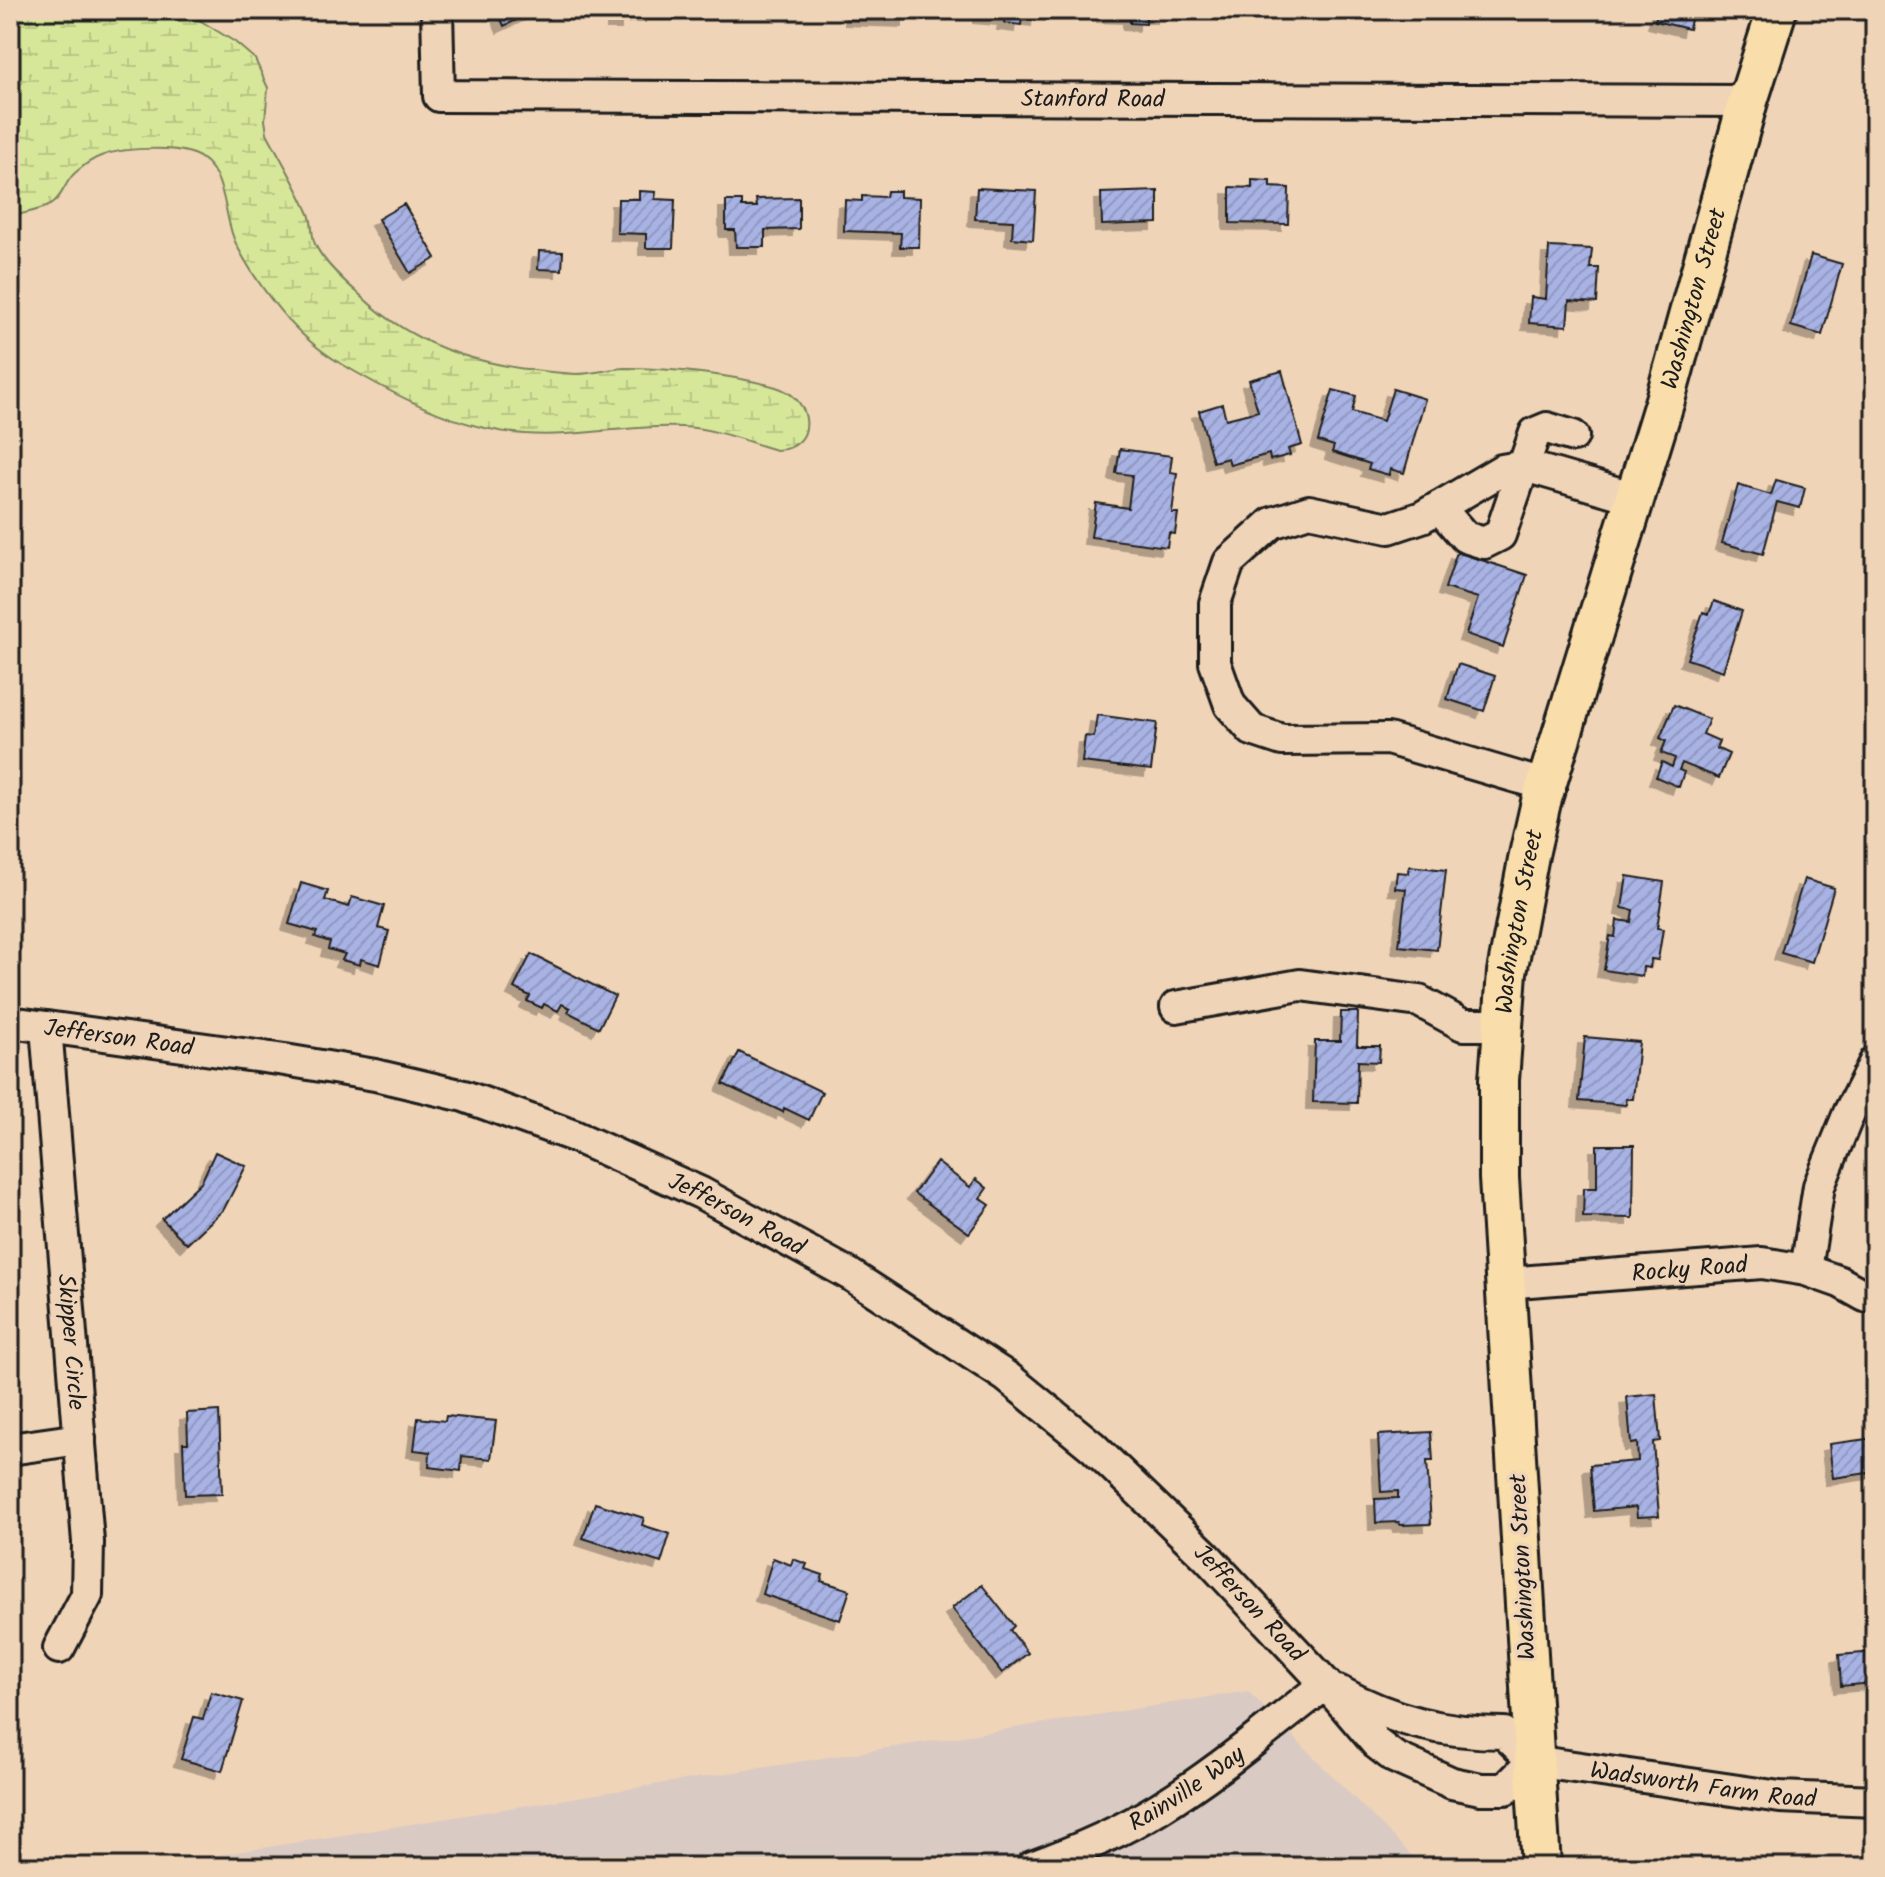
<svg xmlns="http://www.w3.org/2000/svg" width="1885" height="1877" viewBox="0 0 1885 1877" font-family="Kalam,sans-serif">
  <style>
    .built { fill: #dacac4 }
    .wetland { fill: url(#wetland-marsh); stroke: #7a825b; stroke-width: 2 }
    .building { fill: url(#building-hatch); stroke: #1c1c1c; stroke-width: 2; filter: url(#shadow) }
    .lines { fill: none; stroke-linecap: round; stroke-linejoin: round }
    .minor-casing { stroke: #1c1c1c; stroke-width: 36 }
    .major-casing { stroke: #1c1c1c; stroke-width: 44 }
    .minor { stroke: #f0d4b7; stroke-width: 30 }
    .major { stroke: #f9deab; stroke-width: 38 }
    .labels { text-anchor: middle; stroke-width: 7; stroke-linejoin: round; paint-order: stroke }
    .street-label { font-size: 24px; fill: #1c1c1c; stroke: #f0d4b7 }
  </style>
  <defs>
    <pattern id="wetland-marsh" width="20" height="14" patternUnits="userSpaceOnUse" patternTransform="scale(2)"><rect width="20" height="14" fill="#d7e79a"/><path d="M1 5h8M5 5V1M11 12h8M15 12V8" fill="none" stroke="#b8c684"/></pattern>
    <pattern id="building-hatch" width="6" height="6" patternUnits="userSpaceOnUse" patternTransform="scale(2)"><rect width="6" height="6" fill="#a8b2e3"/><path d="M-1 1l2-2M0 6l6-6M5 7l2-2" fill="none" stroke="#9098c2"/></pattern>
    <filter id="shadow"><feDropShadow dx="-7" dy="7" stdDeviation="0" flood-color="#0004"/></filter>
  </defs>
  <rect width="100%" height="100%" fill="#f0d4b7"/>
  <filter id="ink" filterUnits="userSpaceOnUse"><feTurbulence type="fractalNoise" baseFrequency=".0125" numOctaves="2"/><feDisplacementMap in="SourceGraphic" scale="16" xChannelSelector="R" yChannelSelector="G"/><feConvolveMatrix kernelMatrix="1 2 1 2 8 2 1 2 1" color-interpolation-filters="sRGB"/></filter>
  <g filter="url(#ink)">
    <path class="built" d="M1248,1691l175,176h-1279l502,-81z"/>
    <path class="wetland" d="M10,10h173l52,32 20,17 13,29 -3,32 2,13c14,27 30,53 42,81 4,9 2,21 6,30 7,16 30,38 44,50 60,59 136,75 217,80 17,0 32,-5 49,-6 43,0 109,7 151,19 38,11 43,62 0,63 -31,-9 -62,-22 -94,-23 -51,-3 -104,11 -157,7 -66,-4 -129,-38 -185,-71 -44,-26 -79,-72 -103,-117 -16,-30 -7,-79 -46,-93 -21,-7 -70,-5 -90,3 -9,3 -18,10 -25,16 -12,10 -12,24 -26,33 -11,6 -27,8 -40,12z"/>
    <path class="building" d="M497,10h41l-34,16z
      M593,10h59v5h-24v7h-14v-8h-21z
      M852,10h57v10l-57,-2z
      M980,10h59l-1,9 -16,-2 -1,8 -17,-2 1,-5 -25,-2z
      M1104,10h59v6h-17v8l-16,-1v-7l-26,-1z
      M1658,10h35l-4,19 -34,-8z
      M1252,180l18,1v6l19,1 -1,36 -58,-1v-36l22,1z
      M977,188l59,3 -3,49 -21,-2 1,-17 -38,-2z
      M639,191l17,1 -1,7 20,1 -2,48h-27v-14l-29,-1 1,-34h21z
      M887,191h13v6l20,1 -1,49h-19l1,-14 -57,-2 1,-31 17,1v-5l24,1z
      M1158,191v32l-56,2 -1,-32z
      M799,198v31l-34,1v17h-29l-1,-17h-9v-29h16v6h15l-1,-8z
      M404,204l32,54 -26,15 -32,-54z
      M1549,247l43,2 -2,19h9l-2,35 -28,-2 -2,25 -38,-3 2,-26 15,2z
      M539,251l24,1 -1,18 -24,-1z
      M1811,255l31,9 -20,71 -31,-9z
      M1282,371l20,74 -14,4 2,6 -20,5 -1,-6 -39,11 -2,-7 -15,4 -14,-51 23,-7 4,15 32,-8 -9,-31z
      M1393,389l32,10 -21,74 -14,-4 -1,6 -21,-6 2,-5 -38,-12 2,-6 -16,-5 15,-51 23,6 -4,16 31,9z
      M1120,449l52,7 -2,16 7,1 -5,40h6l-3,21 -6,-1 -2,14 -76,-10 5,-34 32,5 4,-33 -16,-2z
      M1776,480l29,8 -5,20 -23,-6 -14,52 -41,-11 16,-58 33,10z
      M1457,552l70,23 -24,72 -37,-13 12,-36 -33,-10z
      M1714,601l28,10 -19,60 -36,-12 16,-47 6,2z
      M1458,664l37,12 -11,35 -37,-12z
      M1674,705l35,14 -6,15 16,7 -3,7 13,6 -10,24 -37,-15 -3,7 5,2 -5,15 -23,-10 6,-15 10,5 3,-9 -14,-5 5,-12 -6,-3z
      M1097,715l60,8 -6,47 -69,-8 3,-26 9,1z
      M1409,866l37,4 -9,80 -38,-4 7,-57 -11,-1 2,-16 11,1z
      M1627,876l37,6 -7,46 6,1 -5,31 -7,-1 -1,9 -7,-1 -1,9 -38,-6 6,-34 5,1 2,-17 14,2 2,-12 -11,-2z
      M1804,879l30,9 -22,74 -31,-9z
      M301,883l27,8 -3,9 24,7 3,-10 32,9 -6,22 11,3 -9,34 -19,-6 -1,6 -18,-5 3,-6 -17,-5 2,-7 -15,-5 2,-5 -28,-8z
      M531,954l84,42 -16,32 -31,-16 2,-4 -8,-4 -4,7 -14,-7 -2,4 -15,-7 3,-5 -16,-8z
      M1341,1012h17l-1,34h23l-1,16 -21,-1 -1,42 -44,-1 2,-61h25z
      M1585,1037l54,5 -6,57h-7v6l-47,-4z
      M739,1052l83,40 -13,28 -25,-12 -1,4 -60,-28z
      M1597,1145h37l-1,73 -50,-1 1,-29h13z
      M215,1152l31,14 -22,43 -37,35 -25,-25 40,-38z
      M937,1162l33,25 6,-8 11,9 -7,10 10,7 -21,28 -55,-40z
      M1656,1394l4,47 -7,1 6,74 -22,1 -1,-10 -42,4 -4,-46 48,-4 -1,-18 -6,1 -4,-47z
      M219,1411l3,83 -37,1 -2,-52h5l-1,-30z
      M446,1416l50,5 -5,38 -29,-3 -1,15 -32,-4 1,-15 -16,-2 4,-32 27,3z
      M1431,1432l2,29h-6l4,63 -31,1 -1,-3 -23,1 -1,-24 23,-1v-7l-17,1 -3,-57z
      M1875,1438v34l-42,6 -4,-34z
      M595,1503l49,15 -2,7 28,9 -9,29 -78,-25z
      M773,1558l18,7 2,-6 14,5 -2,5 18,6 -2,6 29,9 -10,30 -78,-26z
      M982,1585l32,41 -4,4 18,23 -26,20 -50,-65z
      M1875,1652v42l-2,-11 -32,3 -2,-31z
      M211,1692l32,9 -21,70 -41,-12 13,-42 9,2z"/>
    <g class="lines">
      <defs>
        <g id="minor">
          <path id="s1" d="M437,10l2,86 1309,5"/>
          <path d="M1439,507l26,30 19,6 16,-8 35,-102 12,-5 26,8"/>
          <path d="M1547,786l-159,-47 -106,1 -30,-10 -22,-25 -15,-42v-60l14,-41 43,-39 37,-12 80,17 33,-11 80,-47 23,-4 110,32"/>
          <path d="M1176,1007l124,-22 119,16 44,24h40"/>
          <path id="s2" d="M10,1022l275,38 90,15 89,21 110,40 127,57 148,81 158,103 86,70 113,109 120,128 51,60 17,13 58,26 29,6h24l28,-28"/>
          <path id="s3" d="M46,1027l42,515 -1,53 -28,53"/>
          <path d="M1806,1270l13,-84 30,-73 26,-51"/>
          <path id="s4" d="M1506,1283l256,-20 44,7 34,12 25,14"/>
          <path d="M10,1449l70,-10"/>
          <path d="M1338,1691c53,29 105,42 166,42l29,28"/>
          <path id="s5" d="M1533,1761l247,36 95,4"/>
          <path id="s6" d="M1032,1867c44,-16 87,-34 127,-59 59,-36 112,-82 167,-124"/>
        </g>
        <g id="major">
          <path id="s7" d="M1541,1867l-42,-689v-98l8,-108 22,-117 12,-53 124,-402 83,-299 29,-91"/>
        </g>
      </defs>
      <use href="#minor" class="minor-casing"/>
      <use href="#major" class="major-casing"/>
      <use href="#minor" class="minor"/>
      <use href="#major" class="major"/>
    </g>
  </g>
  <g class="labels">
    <g class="street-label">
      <text dy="8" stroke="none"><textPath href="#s1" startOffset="740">Stanford Road</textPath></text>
      <text dy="8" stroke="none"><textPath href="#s7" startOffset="1596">Washington Street</textPath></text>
      <text dy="8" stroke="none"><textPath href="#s7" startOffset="948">Washington Street</textPath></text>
      <text dy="8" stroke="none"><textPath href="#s2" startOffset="110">Jefferson Road</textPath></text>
      <text dy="8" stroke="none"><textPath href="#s2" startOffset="758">Jefferson Road</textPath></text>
      <text dy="8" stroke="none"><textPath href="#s4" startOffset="184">Rocky Road</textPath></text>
      <text dy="8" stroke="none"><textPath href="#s3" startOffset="316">Skipper Circle</textPath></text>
      <text transform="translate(1522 1567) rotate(-93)" y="8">Washington Street</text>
      <text dy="8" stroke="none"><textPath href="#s2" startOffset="1406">Jefferson Road</textPath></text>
      <text dy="8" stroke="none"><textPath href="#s5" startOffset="172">Wadsworth Farm Road</textPath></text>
      <text dy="8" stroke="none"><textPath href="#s6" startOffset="174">Rainville Way</textPath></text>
    </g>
  </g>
  <rect width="1885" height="1877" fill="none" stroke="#f0d4b7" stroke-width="40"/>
  <rect x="20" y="20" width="1845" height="1837" fill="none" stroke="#1c1c1c" stroke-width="3" filter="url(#ink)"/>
</svg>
